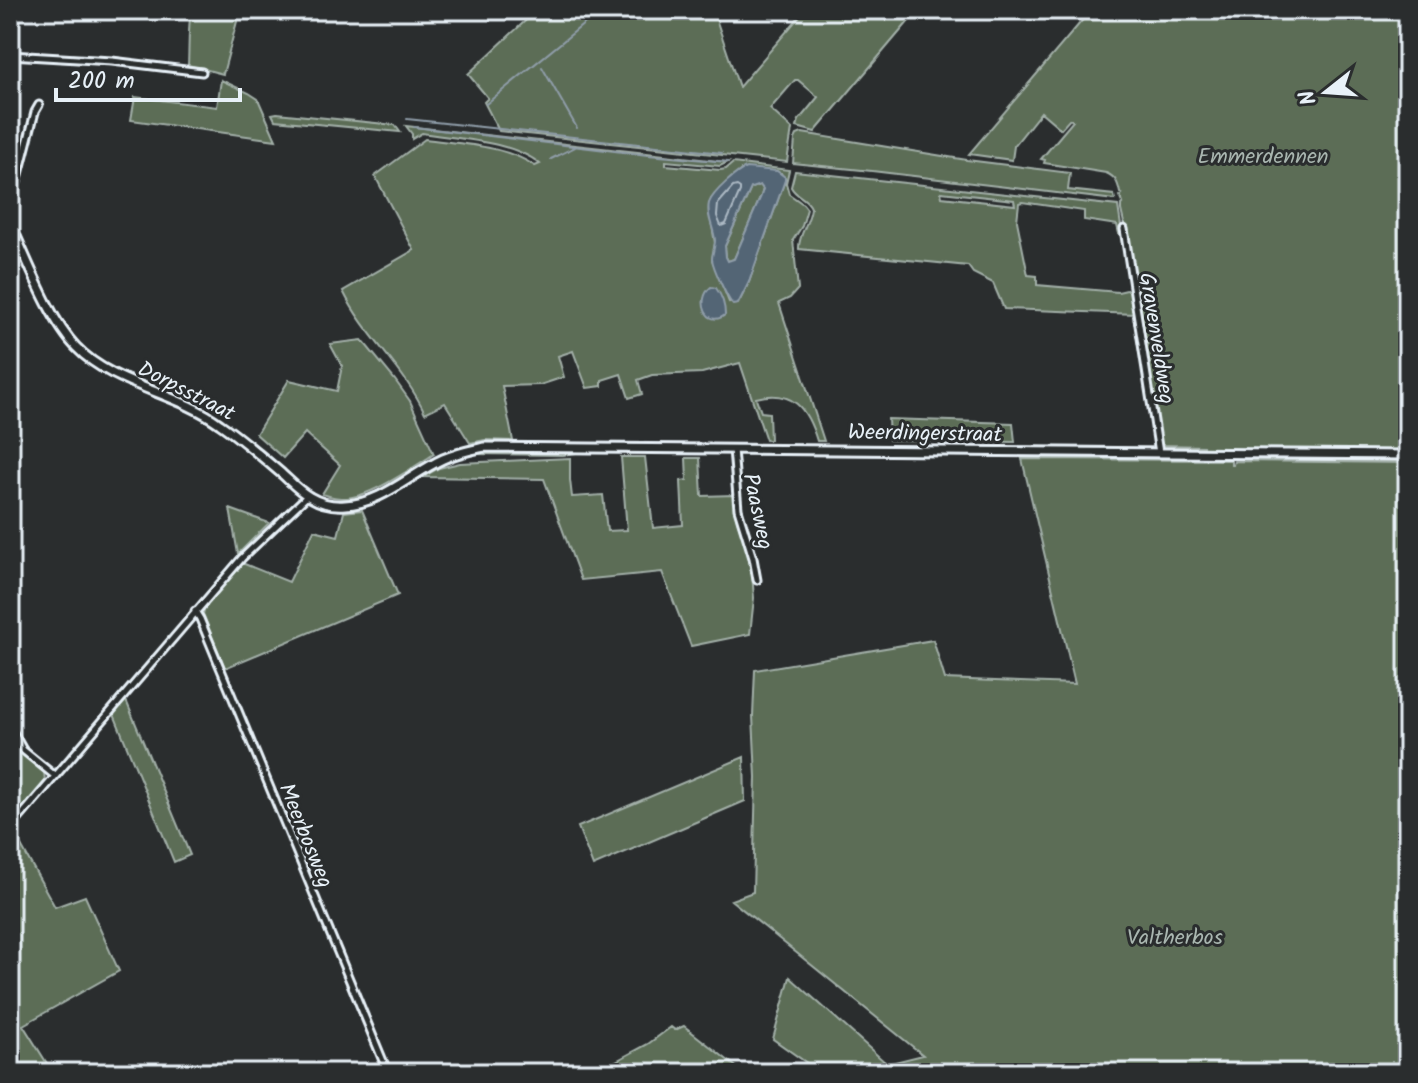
<svg xmlns="http://www.w3.org/2000/svg" width="1418" height="1083" viewBox="0 0 1418 1083" font-family="Kalam,sans-serif">
  <style>
    .green { fill: #5c6d57; stroke: #a2afa8; stroke-width: 2; fill-rule: evenodd }
    .water { fill: #536575; stroke: #8f9da9; stroke-width: 2; fill-rule: evenodd }
    .lines { fill: none; stroke-linecap: round; stroke-linejoin: round }
    .shore { stroke: #acb9c4; stroke-width: 2 }
    .stream { stroke: #8f9da9; stroke-width: 2 }
    .street-casing { stroke: #e8f1f8; stroke-width: 11 }
    .secondary-casing { stroke: #e8f1f8; stroke-width: 13 }
    .street { stroke: #2a2d2e; stroke-width: 5 }
    .secondary { stroke: #2a2d2e; stroke-width: 7 }
    .labels { text-anchor: middle; stroke-width: 6; stroke-linejoin: round; paint-order: stroke }
    .park-label { font-size: 22px; fill: #a9b6b0; stroke: #2a2d2e }
    .street-label { font-size: 22px; fill: #e8f1f8; stroke: #2a2d2e }
  </style>
  <rect width="100%" height="100%" fill="#2a2d2e"/>
  <filter id="ink" filterUnits="userSpaceOnUse"><feTurbulence type="fractalNoise" baseFrequency=".0125" numOctaves="2"/><feDisplacementMap in="SourceGraphic" scale="16" xChannelSelector="R" yChannelSelector="G"/><feConvolveMatrix kernelMatrix="1 2 1 2 8 2 1 2 1" color-interpolation-filters="sRGB"/></filter>
  <g filter="url(#ink)">
    <path class="green" d="M191,10h49l-17,64 -35,-9c1,-19 0,-37 3,-55z
      M537,10h176l26,77 66,-77h103l6,5 -99,117 -18,-5 2,-7 19,-23 -20,-17h-3l-25,29 22,20 -5,33 -288,-31 -15,-29 4,-4 -20,-24z
      M1091,10h317v442l-244,-3v-2l40,-1 -44,-1 -29,-191 -10,-44v-5l2,-2 -3,-7 2,-2 -2,-1c-2,-10 -4,-16 -14,-20l-62,-10 1,-3 -4,-1 32,-38 -3,-2 -9,10 -20,-17 -27,34 -2,14 -43,-6z
      M221,80l28,13 9,6 18,41 -145,-20 4,-23 82,10z
      M277,113l118,12 5,7 -125,-12 -3,-6z
      M406,126l322,36 -8,4 -54,-5v4l54,5 6,-1 7,-6 56,7 -3,13 3,11 14,10 4,5 -5,17 -9,14 5,49 -8,9 -11,5 45,138h-7c-10,-33 -24,-52 -61,-43l5,14 8,1 1,27h-4l-26,-77 -38,10 -50,2 -14,5 4,14 -13,4 -8,-24 -19,6v6l-15,2 -14,-37 -15,5 6,21 -24,8 -38,1 11,55 -28,-1 -15,3 -25,-40 -20,10c-21,-45 -60,-77 -82,-122l71,-41 -39,-74 50,-37c36,5 79,6 110,27l5,-2c-27,-23 -82,-25 -118,-31l-10,6v-5zM741,170l40,3 4,7 -36,102 -9,18 -11,2 -17,-42 3,-17 -6,-34 2,-10z
      M802,133l165,27 103,13 -2,17 46,5 1,5 -243,-29 -79,-8 2,-24 2,-4z
      M795,171l323,35 4,27 -3,1 -2,-9 -33,-5v-9l-62,-9 -3,1 -2,18 11,54 9,1v9l81,7 13,-3 4,25 -131,-5 -11,-26 -20,-10 -5,-7 -169,-17c-1,-14 10,-25 12,-41 -3,-10 -15,-11 -20,-21zM941,192l73,8 1,5 -73,-8z
      M760,185l3,4 -2,7 -27,63 -6,2 -2,-4 -1,-11 26,-58z
      M362,340l33,40 15,21 24,53c-22,14 -67,46 -93,44 -6,0 -12,-2 -19,-4l18,-29 -35,-32 -22,25 -27,-24 33,-54 48,11 5,-25 -12,-22z
      M888,419l125,4 2,19 -126,-2z
      M502,450l88,1 -27,4 -92,-1z
      M1026,454l198,2 5,3 -204,-2z
      M1239,456l169,2v3l-173,-2z
      M621,457h24l8,71 30,-3 -2,-44 6,-1 -1,-22h14l2,38 31,-1 4,26 13,35 2,17 2,25 -4,36 -59,12 -29,-74 -81,8 -37,-101 -121,-2 16,-9 21,-5 110,-5v22l2,17 31,-2 4,36 20,-1z
      M1022,459l209,1v5h2l1,-4 174,2v610h-587l-48,-34 17,-62 97,87 36,-9 -192,-155 22,-8 3,-115 -3,-61 2,-46 178,-30 12,39 130,5z
      M230,509l39,14 -31,31z
      M362,510l36,85 -173,73 -22,-54 2,-8 37,-43 47,19 25,-52 24,6 6,-24z
      M125,698l65,157 -16,7 -61,-150z
      M10,735l11,19 23,18 1,9 -35,41z
      M744,757l1,44 -152,65 -15,-39z
      M10,826l45,81 30,-11 34,75 -96,54 30,48h-43z
      M684,1026l60,47h-150l54,-29 23,-17 4,3z"/>
    <path class="water" d="M746,168l31,3 8,6v3l-36,102 -11,22 -5,1c-5,-5 -20,-37 -21,-46 0,-6 3,-12 3,-19 -1,-12 -9,-24 -6,-37 4,-11 27,-31 37,-35zM760,185l3,4 -2,7 -27,63 -6,2 -2,-4 -1,-11 26,-58z
      M711,287l5,1c6,8 9,16 9,27 -18,14 -30,-15 -14,-28z"/>
    <g class="lines">
      <path class="shore" d="M737,186l3,2v4l-14,32 -5,2 -4,-10 1,-12 15,-17z"/>
      <path class="stream" d="M542,67l35,61
        M486,104l115,-94
        M407,119l315,34
        M414,127l234,28 80,7
        M551,159l24,-12"/>
      <defs>
        <path id="street" d="M10,55l102,6 90,11
          M10,200l3,-2 22,-86 4,-7
          M1124,229l35,224
          M733,449l5,60 15,49 4,22
          M195,611l5,8 188,454
          M10,727l13,23 32,26
          M10,829l232,-271 65,-62"/>
        <path id="secondary" d="M10,223c17,36 39,96 66,124 37,39 101,45 144,77 22,15 42,33 62,50 9,8 17,17 28,23 10,6 23,9 35,8 36,-1 67,-32 98,-46 13,-6 28,-9 41,-12l924,8"/>
      </defs>
      <use href="#street" class="street-casing"/>
      <use href="#secondary" class="secondary-casing"/>
      <use href="#street" class="street"/>
      <use href="#secondary" class="secondary"/>
    </g>
  </g>
  <g class="labels">
    <g class="park-label">
      <text x="1263" y="163">Emmerdennen</text>
      <text x="1175" y="944">Valtherbos</text>
    </g>
    <g class="street-label">
      <text transform="translate(1158 338) rotate(81)" y="8">Gravenveldweg</text>
      <text transform="translate(187 390) rotate(27)" y="8">Dorpsstraat</text>
      <text transform="translate(925 432) rotate(1)" y="8">Weerdingerstraat</text>
      <text transform="translate(759 511) rotate(78)" y="8">Paasweg</text>
      <text transform="translate(307 835) rotate(68)" y="8">Meerbosweg</text>
    </g>
  </g>
  <rect width="1418" height="1083" fill="none" stroke="#2a2d2e" stroke-width="40"/>
  <rect x="20" y="20" width="1378" height="1043" fill="none" stroke="#e8f1f8" stroke-width="3" filter="url(#ink)"/>
  <g transform="translate(1326 92) rotate(253)" stroke="#2a2d2e" stroke-width="6" paint-order="stroke">
  <path d="M0-6L14 30L0 20L-14 30Z" fill="#e8f1f8"/>
  <text y="-12" font-size="22" font-weight="bold" text-anchor="middle" fill="#e8f1f8">N</text>
  </g>
  <path d="M56 88v12h184v-12" fill="none" stroke="#e8f1f8" stroke-width="4"/>
  <text x="68" y="88" font-size="24" fill="#e8f1f8" stroke="#2a2d2e" stroke-width="6" paint-order="stroke">200 m</text>
</svg>
